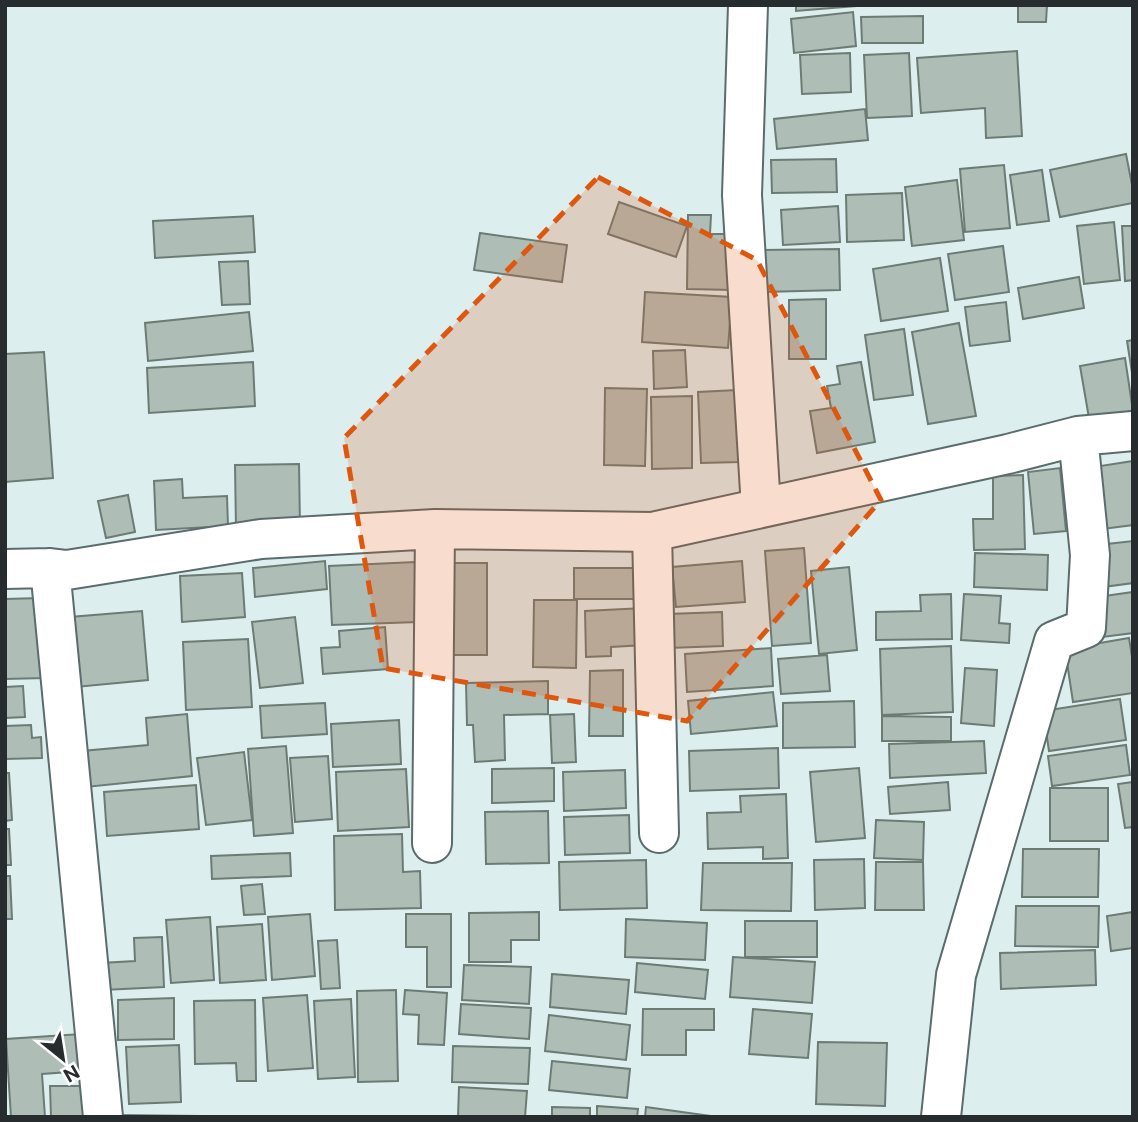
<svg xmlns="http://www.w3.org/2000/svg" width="1138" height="1122" viewBox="0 0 1138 1122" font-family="'Public Sans',sans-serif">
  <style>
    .building { fill: #afbdb7; stroke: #6d7b75; stroke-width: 2 }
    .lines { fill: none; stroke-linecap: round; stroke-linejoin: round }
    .minor-casing { stroke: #5c6b6c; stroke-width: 42 }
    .minor { stroke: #fff; stroke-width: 38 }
    .marked { fill: #de570e; fill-opacity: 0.2; stroke: #de570e; stroke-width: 5; stroke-dasharray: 14 9; stroke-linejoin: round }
  </style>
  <rect width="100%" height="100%" fill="#dceeee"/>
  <path class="building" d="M796,5h60v1l-60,5z
    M1018,5h29l-1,17h-28z
    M853,12l3,34 -62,7 -3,-34z
    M923,16v27h-61l-1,-26z
    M1017,51l5,85 -36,2 -1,-30 -64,5 -4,-55z
    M850,53l1,39 -49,2 -2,-39z
    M909,53l3,63 -45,2 -3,-63z
    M865,109l3,31 -91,9 -3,-30z
    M1126,154l7,36v13l-73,14 -10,-47z
    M836,159l1,33 -65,1 -1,-33z
    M1004,165l6,63 -45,4 -5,-63z
    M1042,170l7,51 -32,4 -7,-50z
    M957,180l7,60 -52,6 -7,-59z
    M902,193l2,47 -57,2 -1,-47z
    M619,202l68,24 -11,31 -68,-23z
    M838,206l2,36 -57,3 -2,-35z
    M688,215h23l-1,19h24l-1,56 -46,-1z
    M253,216l2,36 -100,6 -2,-37z
    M1114,222l6,58 -36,4 -7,-58z
    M1122,226h11v54l-8,1z
    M480,233l87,12 -5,37 -88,-12z
    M1003,246l6,46 -54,8 -7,-46z
    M839,249l1,41 -80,2 -1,-42z
    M940,258l8,53 -67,10 -8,-52z
    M248,261l2,43 -28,1 -3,-43z
    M1079,277l5,31 -61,11 -5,-31z
    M645,292l87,5 -4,51 -86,-6z
    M826,299v60h-37v-59z
    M1006,302l4,39 -40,5 -5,-39z
    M249,312l4,39 -105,10 -3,-38z
    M959,323l17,93 -48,8 -16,-92z
    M904,329l9,66 -39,5 -9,-65z
    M1133,340v39l-6,-38z
    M685,350l2,37 -33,2 -1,-38z
    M44,352l9,126 -48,4v-128z
    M1125,358l8,53 -44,7 -9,-52z
    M253,362l2,44 -106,7 -2,-45z
    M861,362l14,80 -58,11 -7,-42 21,-3 -4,-22 13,-2 -3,-18z
    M605,388l42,1 -2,77 -41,-1z
    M737,390l3,72 -39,1 -3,-71z
    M692,396v72l-40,1 -1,-72z
    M1133,461v64l-30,4 -9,-62z
    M299,464l1,63 -64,1 -1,-63z
    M1060,468l6,63 -32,3 -6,-62z
    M1023,475l2,74 -51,1 -1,-31h20v-43z
    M182,479l1,19 44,-2 1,30 -72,4 -2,-49z
    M128,495l7,37 -29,6 -8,-37z
    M1133,541v42l-30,4 -5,-42z
    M804,548l7,95 -39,3 -7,-95z
    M975,553l73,2 -1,35 -73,-3z
    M325,561l2,28 -72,8 -2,-29z
    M742,561l3,41 -69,5 -4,-40z
    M415,562l3,60 -86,3 -3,-59z
    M443,563h44v92h-43z
    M849,567l8,83 -38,4 -8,-83z
    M574,568h69l-1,31h-68z
    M242,573l3,44 -63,5 -2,-46z
    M1133,592v41l-38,5 -5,-40z
    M951,594l1,45 -76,1v-28l45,-1 -1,-16z
    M964,594l37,2 -2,27 11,1 -1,19 -48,-3z
    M41,598l4,80 -40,1v-80z
    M534,600h43l-1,68 -43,-1z
    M644,608l1,37 -34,2v9l-25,1 -1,-46z
    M142,611l6,69 -72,7 -6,-70z
    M722,612l1,34 -54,2 -1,-34z
    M295,617l8,66 -43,5 -8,-66z
    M385,627l3,42 -65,5 -2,-26 19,-1 -1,-16z
    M1129,638l4,25v30l-60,9 -8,-53z
    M248,639l4,68 -66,3 -3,-68z
    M951,646l2,66 -71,3 -2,-66z
    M771,648l2,38 -86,6 -2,-38z
    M827,655l3,36 -49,3 -3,-35z
    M965,668l32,2 -3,56 -33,-3z
    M623,670v66h-34l1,-65z
    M548,681v33l-44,1 1,45 -30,2 -2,-37h-6l-1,-42z
    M23,686l2,31 -20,1v-31z
    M773,692l4,34 -86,8 -3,-33z
    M1120,699l6,41 -77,11 -6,-40z
    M854,701l1,46 -72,1v-45z
    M325,703l2,31 -65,4 -2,-32z
    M187,714l5,62 -106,11 -4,-36 66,-6 -2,-27z
    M574,714l2,48 -24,1 -2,-48z
    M882,716l69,1v24h-69z
    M399,720l2,44 -68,3 -2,-43z
    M31,725l1,13 9,-1 1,21 -37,1v-33z
    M984,741l2,32 -96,5 -1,-34z
    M1126,745l4,30 -78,11 -4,-30z
    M286,746l7,87 -39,3 -6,-87z
    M778,748l1,40 -89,3 -1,-40z
    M244,752l8,68 -46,5 -9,-67z
    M328,756l4,63 -37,3 -5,-64z
    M554,768v33l-62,2v-34z
    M859,768l6,70 -49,4 -6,-70z
    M406,769l3,58 -71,4 -2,-59z
    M625,770l1,38 -62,3 -1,-39z
    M5,773h4l3,47 -7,1z
    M948,782l2,28 -60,4 -2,-27z
    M1133,782v45l-8,1 -7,-44z
    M196,785l3,44 -92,7 -3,-44z
    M1050,788h58v53h-58z
    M786,794l2,64 -25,1v-12l-55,2 -1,-36 34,-1 -1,-16z
    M548,811l1,52 -63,1 -1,-52z
    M629,815l1,38 -65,2 -1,-38z
    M876,820l48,2 -1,38 -49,-2z
    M5,829h4l2,36h-6z
    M402,834l1,38 17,-1 1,37 -86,2 -1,-74z
    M1023,849h76l-1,48h-76z
    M290,853l1,23 -79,3 -1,-23z
    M864,859l1,49 -50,2 -1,-50z
    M646,860l1,48 -87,2 -1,-48z
    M876,862h47l1,48h-49z
    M703,863h89l-1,48 -90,-1z
    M5,876h5l2,43h-7z
    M262,884l3,30 -21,1 -3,-29z
    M1016,906h83l-1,41 -83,-1z
    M539,912v28h-28v22h-42v-49z
    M1133,912v36l-22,3 -4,-35z
    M310,914l5,62 -43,4 -4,-63z
    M406,914h45v73h-24v-40h-21z
    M210,917l4,63 -43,3 -5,-63z
    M626,919l81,4 -2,37 -80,-3z
    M745,921h72v36h-72z
    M262,924l4,56 -46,3 -3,-56z
    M162,937l2,50 -61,3 -2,-27 34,-2 -1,-23z
    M337,940l3,48 -19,1 -3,-48z
    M1095,950l1,35 -95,4 -1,-36z
    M733,957l82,5 -3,41 -82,-6z
    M637,963l71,7 -3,29 -70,-7z
    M464,965l67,2 -2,37 -67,-4z
    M552,974l77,6 -3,34 -76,-7z
    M396,990l2,91 -40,1 -1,-91z
    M405,990l42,3 -3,52 -26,-1 1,-29 -16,-1z
    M307,995l6,73 -45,3 -5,-73z
    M174,998v41l-56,1v-40z
    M351,999l4,78 -37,2 -4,-78z
    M255,1000l1,81h-19l-1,-18 -41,1 -1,-63z
    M461,1004l70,4 -2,31 -70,-5z
    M643,1009h71v21h-28v25h-44z
    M753,1009l59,5 -4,44 -59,-4z
    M549,1015l81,10 -4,35 -81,-9z
    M81,1034l2,37 -41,3 3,43h-34l-5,-78z
    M818,1042l69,1 -2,63 -69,-2z
    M179,1045l2,57 -52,2 -3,-57z
    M453,1046l77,2 -2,36 -76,-2z
    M552,1061l78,8 -3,29 -78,-8z
    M50,1086h34l1,31h-34z
    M459,1087l68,4 -2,26h-67z
    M597,1106l41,3 -1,8h-40z
    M552,1107l38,1v9h-38z
    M646,1107l72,10h-73z
    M119,1115l84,1 -84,1z"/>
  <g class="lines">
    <defs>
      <path id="minor" d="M748,5l-6,190 19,313
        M652,532l7,301
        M50,568l53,549
        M5,569l45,-1 17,2 194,-31 174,-10 217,3 356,-78 70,-18 55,-5
        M432,843l3,-314
        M941,1117l15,-142 98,-334 32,-13 4,-73 -12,-119"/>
    </defs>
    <use href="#minor" class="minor-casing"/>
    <use href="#minor" class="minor"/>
  </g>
  <path class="marked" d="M598,177l159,83 124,240 -194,221 -304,-53 -39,-230z"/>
  <rect width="1138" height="1122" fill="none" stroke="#272d2e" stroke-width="14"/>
  <g transform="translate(63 1059) rotate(150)" stroke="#ffffff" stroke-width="5" paint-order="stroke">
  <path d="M0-5L12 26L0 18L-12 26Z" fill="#272d2e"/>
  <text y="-10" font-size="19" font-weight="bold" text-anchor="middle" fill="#272d2e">N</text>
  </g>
</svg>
